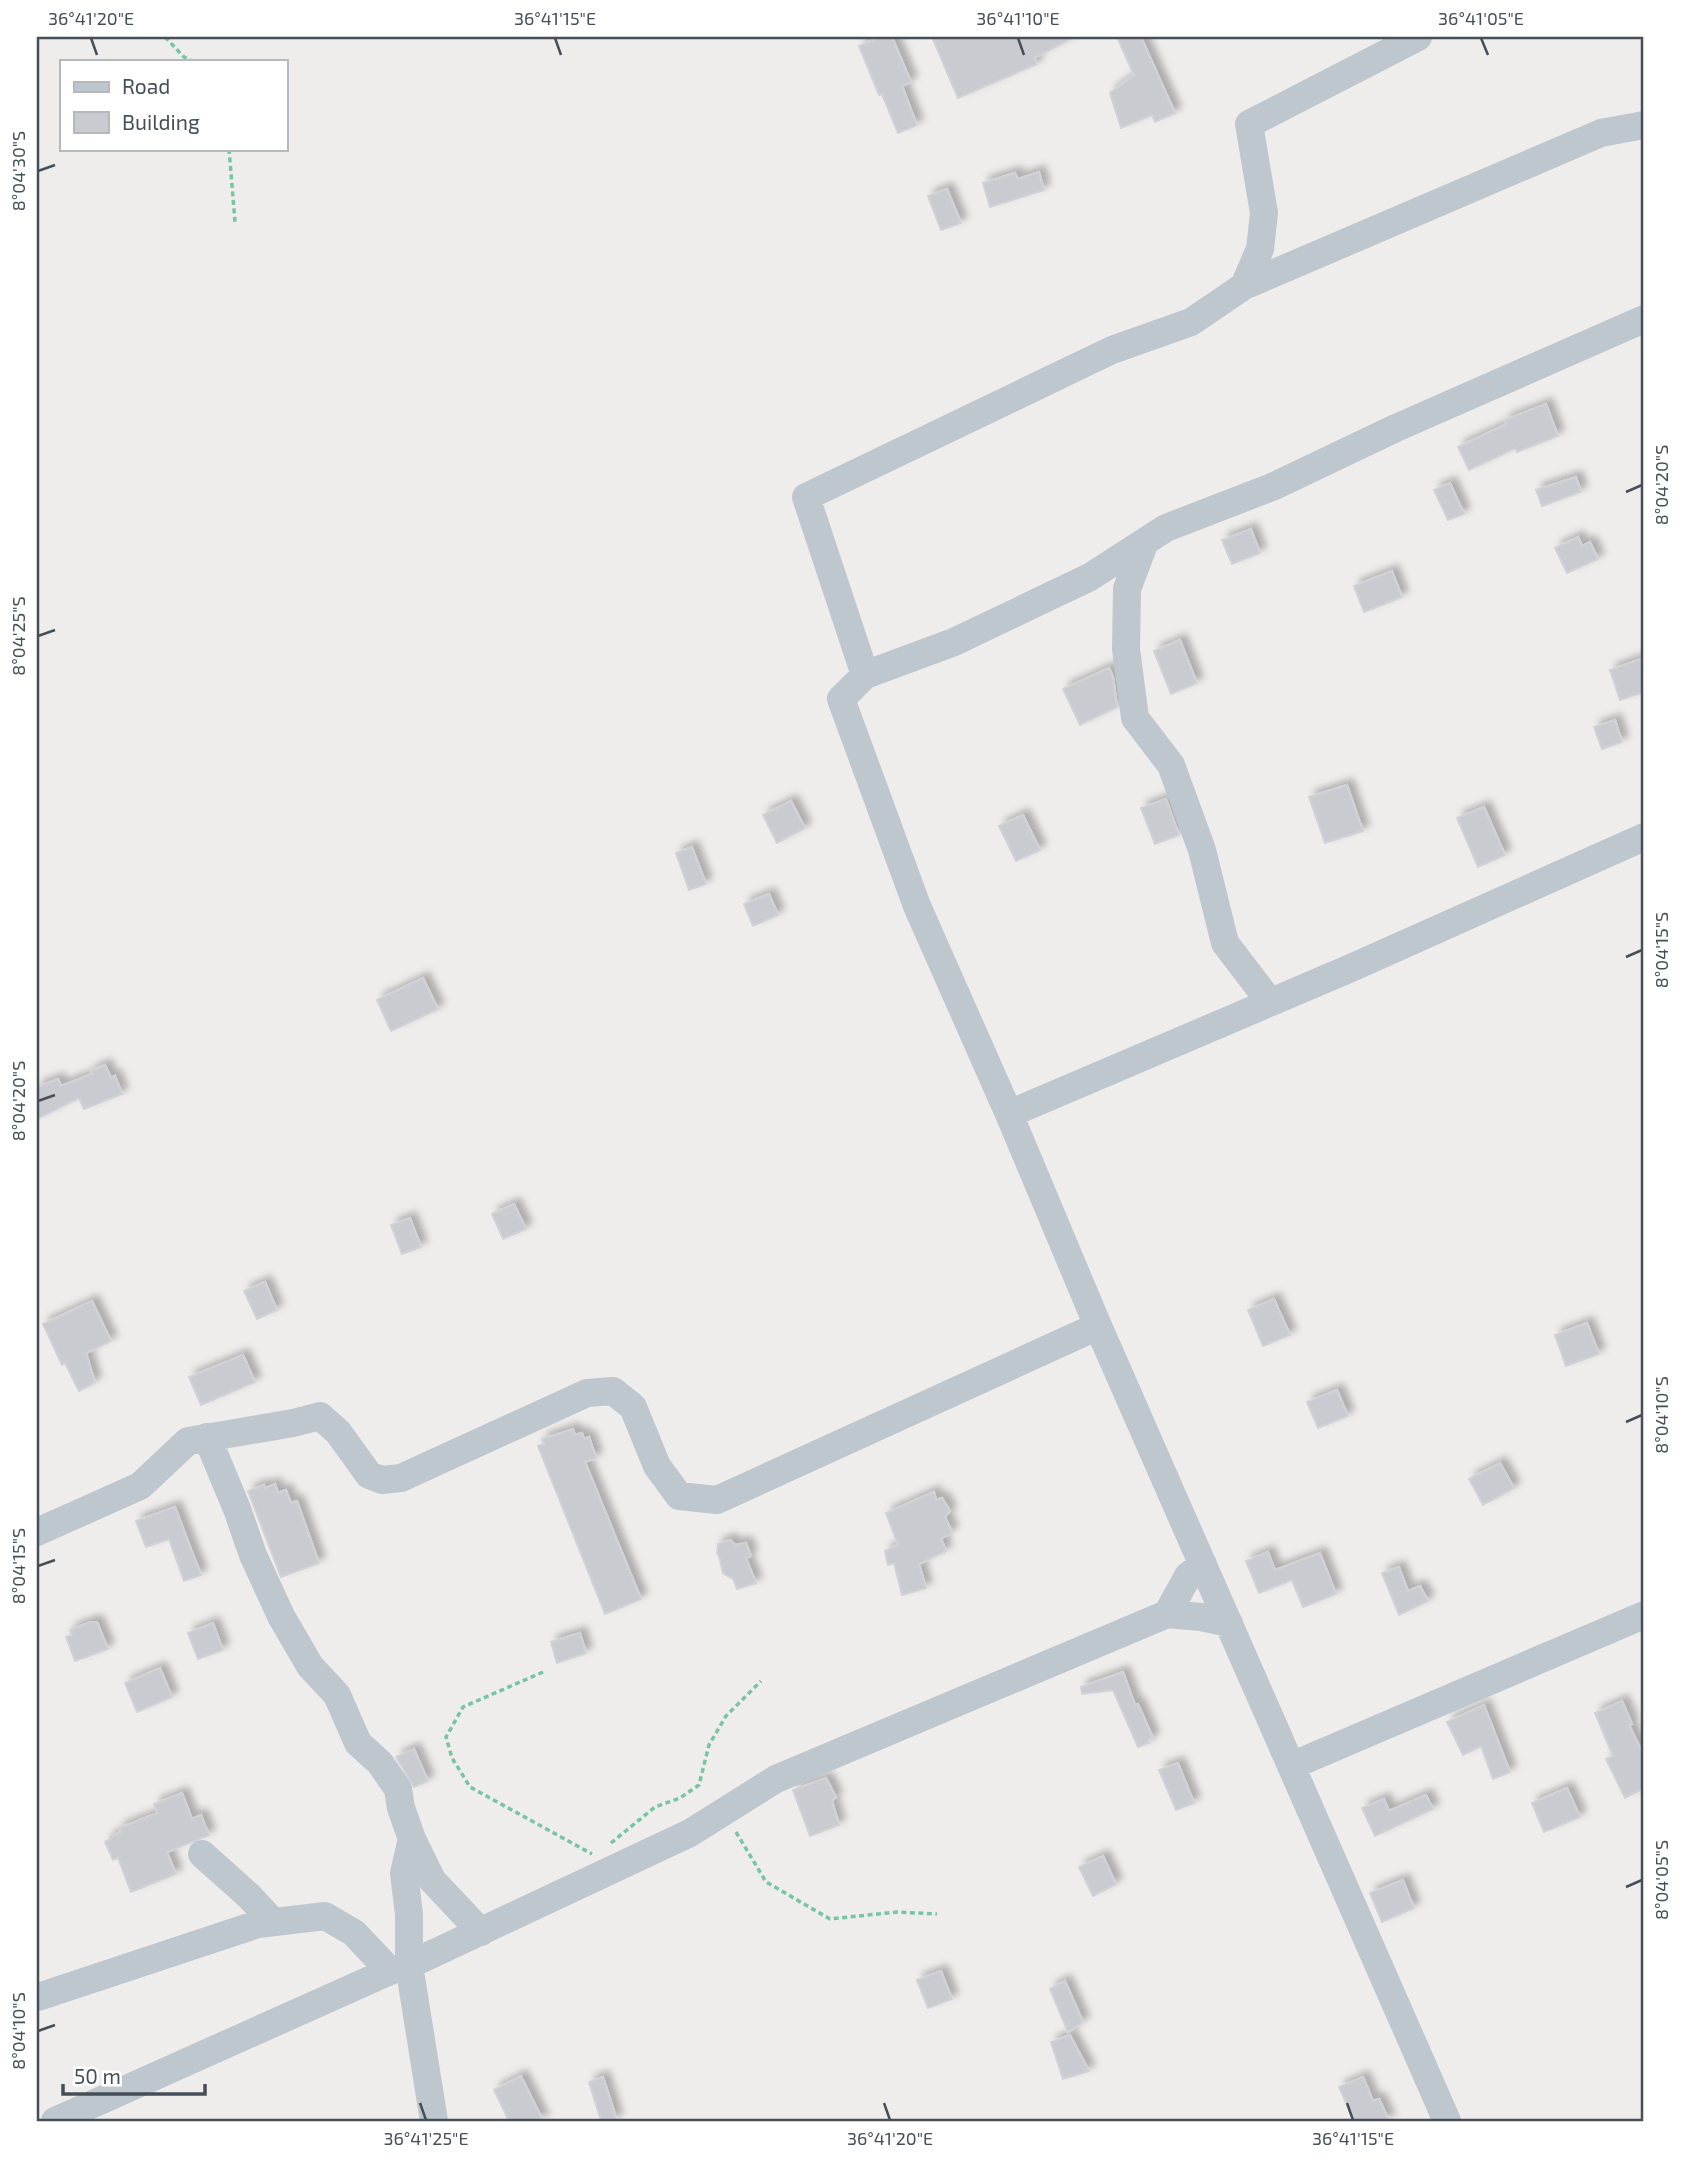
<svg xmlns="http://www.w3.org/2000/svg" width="1681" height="2158" viewBox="0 0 1681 2158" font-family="'Exo 2',sans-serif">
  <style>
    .building { fill: #cacbd1; stroke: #d1d2d8; stroke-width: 2; filter: url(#shadow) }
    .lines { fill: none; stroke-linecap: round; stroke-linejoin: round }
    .path { stroke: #77c6a2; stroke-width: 3.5; stroke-dasharray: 5 3.5; stroke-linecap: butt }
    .minor { stroke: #bec6ce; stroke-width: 28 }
    .ticks { fill: none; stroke: #464f58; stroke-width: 2.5 }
    .neatline { fill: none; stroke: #464f58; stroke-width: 2.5 }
    .ticks-label { font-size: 18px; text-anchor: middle; fill: #464f58 }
  </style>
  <defs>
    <filter id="shadow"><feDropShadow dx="6" dy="-6" stdDeviation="3.5" flood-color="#0004"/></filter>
  </defs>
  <rect width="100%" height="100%" fill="#efecec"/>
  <path class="building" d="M880,37h12l19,45 -9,4 15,39 -19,8 -16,-39 -3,1 -20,-49z
    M932,37h142l-40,21 3,6 -79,34z
    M1117,37h24l34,76 -20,9 -3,-7 -31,13 -11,-35 24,-18z
    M1039,172l5,18 -54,17 -7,-24 32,-10 3,6z
    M947,189l14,34 -20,7 -13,-34z
    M1546,404l12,32 -41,16 -1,-4 -47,22 -11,-23 49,-23 -2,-4z
    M1576,477l5,15 -39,14 -6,-16z
    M1450,483l14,31 -16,6 -14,-30z
    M1251,529l9,24 -28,11 -10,-24z
    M1578,537l4,9 8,-4 8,17 -31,14 -12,-25z
    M1392,571l10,26 -38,15 -10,-26z
    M1180,640l17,43 -26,11 -17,-43z
    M1644,658v34l-24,8 -10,-30z
    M1109,668l4,9 4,30 -37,18 -17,-36z
    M1615,720l7,22 -20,7 -8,-22z
    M1347,785l16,46 -38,12 -16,-46z
    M1166,799l13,36 -24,9 -14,-36z
    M791,801l14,27 -28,15 -14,-28z
    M1484,807l21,48 -27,12 -21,-49z
    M1023,815l17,35 -24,11 -17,-35z
    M692,847l14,37 -17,6 -13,-37z
    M769,894l9,21 -25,11 -9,-22z
    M423,978l15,31 -47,22 -14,-31z
    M105,1065l6,13 4,-2 7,18 -38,15 -5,-11 -42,21v-32l21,-8 3,7 31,-12 -1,-3z
    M514,1204l12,25 -23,10 -11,-25z
    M410,1218l11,29 -19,7 -11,-29z
    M265,1282l12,28 -20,9 -13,-28z
    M1274,1299l16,36 -27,11 -15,-36z
    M92,1301l19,40 -25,12 9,29 -16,9 -14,-28 -3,2 -19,-41z
    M1587,1323l12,31 -33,12 -11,-31z
    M243,1355l12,27 -54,23 -12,-28z
    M1337,1390l11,26 -30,12 -11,-26z
    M573,1429l2,6 7,-2 2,6 5,-2 7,21 -11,4 56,137 -36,15 -67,-168 6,-2 -2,-5z
    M1500,1463l14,25 -31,17 -14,-26z
    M275,1484l3,9 8,-3 5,13 6,-2 22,62 -38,14 -33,-86 16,-6 1,3z
    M934,1492l2,8 6,-2 8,13 -5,6 7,15 -11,7 5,12 -27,13 7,24 -24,7 -8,-32 -6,2 -3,-14 13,-6 -12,-32z
    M175,1507l26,68 -17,6 -15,-42 -23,8 -10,-26z
    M730,1540l5,5 11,-2 5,13 -5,2 10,25 -19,6 -4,-10 -10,-6 -4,-17 -2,-3 1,-9z
    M1268,1552l7,18 45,-17 16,41 -33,13 -11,-27 -33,13 -13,-32z
    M1399,1567l9,24 12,-5 8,15 -29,14 -17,-42z
    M91,1622h6l11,27 -33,12 -9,-24 6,-2 -2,-5z
    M213,1623l10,27 -25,9 -10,-26z
    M580,1633l6,20 -29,10 -6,-21z
    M160,1668l12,29 -35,15 -12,-29z
    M1123,1672l12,33 3,-1 15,34 -5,2 1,3 -11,4 -25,-57 -31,4 -1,-7z
    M1622,1701l10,23 -3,1 15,31v32l-19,10 -19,-39 7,-3 -18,-43z
    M1484,1705l26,67 -17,7 -12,-33 -18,9 -16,-33z
    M414,1749l14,32 -14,6 -18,-30z
    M1178,1763l16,40 -18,7 -17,-40z
    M826,1778l10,19 -4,4 7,24 -29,11 -17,-46z
    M1567,1788l13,29 -36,15 -12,-29z
    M182,1793l10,26 9,-4 8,20 -42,17 9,22 -45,18 -13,-34 -5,2 -8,-18 6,-3 -1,-2 11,-5 -2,-4 39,-15 -4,-9z
    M1426,1795l7,14 -58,27 -13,-28 22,-9 5,12z
    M1103,1856l13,28 -23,12 -14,-29z
    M1403,1880l11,28 -32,14 -12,-29z
    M941,1971l11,28 -24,9 -11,-28z
    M1065,1981l18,41 -15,10 -18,-43z
    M1070,2035l19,36 -26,8 -12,-37z
    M521,2076l22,45h-34l-15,-31z
    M603,2077l11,34 2,10h-15l-12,-39z
    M1363,2077l10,24 6,-2 10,22h-35l-15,-34z"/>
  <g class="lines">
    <path class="path" d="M165,37l19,20 8,4
      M229,149l6,73
      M543,1672l-80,35 -17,30 6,21 18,29 122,67
      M736,1832l30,50 64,37 67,-7 40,2
      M611,1843l44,-36 25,-9 19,-13 10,-40 17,-29 35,-35"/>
    <path class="minor" d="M1244,286l16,-37 4,-36 -15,-89 169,-87
      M1144,544l-17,45 -1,60 9,69 36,47 31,85 23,93 45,59
      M865,675l89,-33 136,-65 76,-49 106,-41 124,-59 248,-109
      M1009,1114l342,-146 293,-131
      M207,1437l30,72 16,46 28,61 29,50 27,29 21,48 22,20 18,26 3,19 11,31 20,41 49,52
      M37,1532l103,-46 48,-45 105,-18 27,-7 18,16 31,43 13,5 19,-2 186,-85 26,-2 20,16 24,59 22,30 38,4 381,-174
      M1167,1614l21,-38 15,-12
      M1291,1766l353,-151
      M412,1839l-8,34 5,42v50l25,156
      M202,1854l47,42 24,26
      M38,1997l220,-73 67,-8 29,17 36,38
      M55,2121l335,-150 19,-6 281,-132 86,-54 391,-165 34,3 28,6
      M1447,2121l-349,-795 -89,-212 -92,-208 -76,-207 24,-24 -59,-178 306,-147 79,-28 53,-36 357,-153 43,-8"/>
  </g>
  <path class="ticks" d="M91,38l6,17M555,38l6,17M1018,38l6,17M1481,38l7,17M38,171l17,-6M1626,492l16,-7M38,636l17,-6M1626,957l16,-7M38,1101l17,-6M1626,1422l16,-7M38,1566l17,-6M1626,1887l16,-7M38,2031l17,-6M420,2103l6,17M884,2103l6,17M1347,2103l6,17"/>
  <rect width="1681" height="2158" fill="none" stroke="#ffffff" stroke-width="77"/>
  <rect x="60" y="60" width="228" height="91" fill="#ffffff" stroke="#b5b9bc" stroke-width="2"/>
  <rect x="74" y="82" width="35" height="10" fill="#bec6ce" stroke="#b5b9bc" stroke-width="2"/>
  <text x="122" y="94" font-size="21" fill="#464f58">Road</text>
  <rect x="74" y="112" width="35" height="21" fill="#cacbd1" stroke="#b5b9bc" stroke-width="2"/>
  <text x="122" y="130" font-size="21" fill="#464f58">Building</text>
  <path d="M63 2084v10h142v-10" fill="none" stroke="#464f58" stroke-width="3.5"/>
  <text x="74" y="2084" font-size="21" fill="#464f58" stroke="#ffffff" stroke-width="5" paint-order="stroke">50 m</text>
  <rect x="38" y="38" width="1604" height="2082" class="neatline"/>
  <g class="ticks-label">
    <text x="91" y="25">36°41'20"E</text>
    <text x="555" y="25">36°41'15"E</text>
    <text x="1018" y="25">36°41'10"E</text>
    <text x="1481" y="25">36°41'05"E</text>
    <text transform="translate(19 171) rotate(-90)" y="6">8°04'30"S</text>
    <text transform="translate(1662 485) rotate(-90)" y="6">8°04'20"S</text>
    <text transform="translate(19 636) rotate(-90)" y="6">8°04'25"S</text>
    <text transform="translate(1662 950) rotate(-90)" y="6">8°04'15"S</text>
    <text transform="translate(19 1101) rotate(-90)" y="6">8°04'20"S</text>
    <text transform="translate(1662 1415) rotate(-90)" y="6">8°04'10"S</text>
    <text transform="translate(19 1566) rotate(-90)" y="6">8°04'15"S</text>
    <text transform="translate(1662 1880) rotate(-90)" y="6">8°04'05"S</text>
    <text transform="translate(19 2031) rotate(-90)" y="6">8°04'10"S</text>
    <text x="426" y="2145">36°41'25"E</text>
    <text x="890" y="2145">36°41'20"E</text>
    <text x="1353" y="2145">36°41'15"E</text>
  </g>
</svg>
